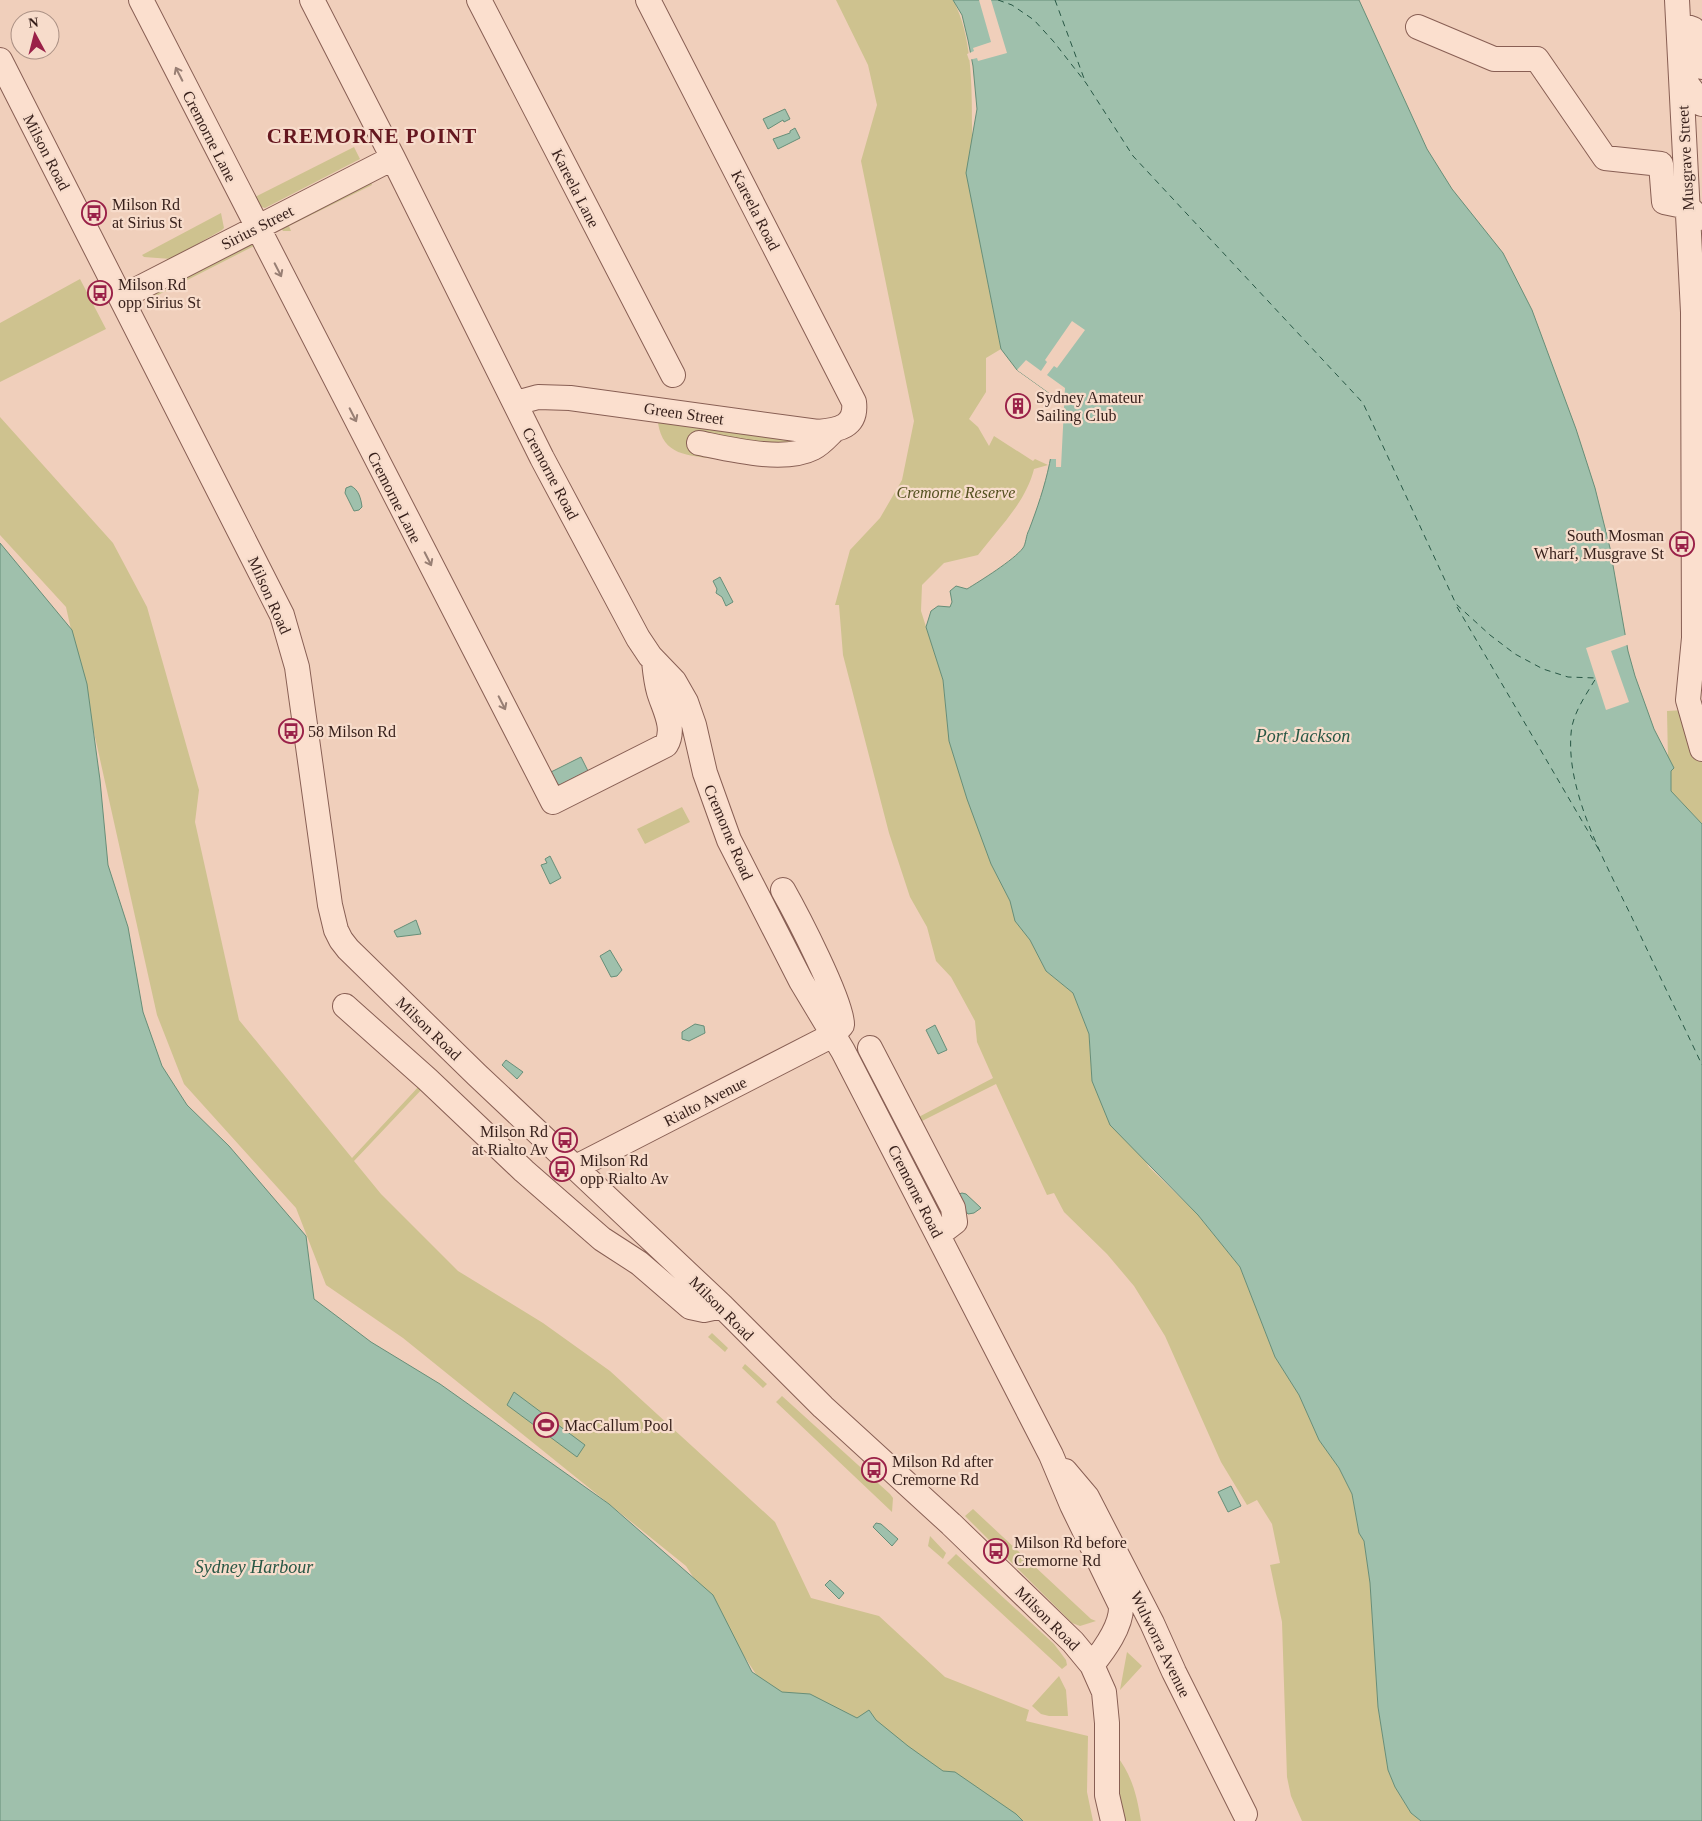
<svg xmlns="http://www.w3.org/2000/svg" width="1702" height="1821" viewBox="0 0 1702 1821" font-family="Georgia,serif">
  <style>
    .green { fill: #cec28f }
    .water { fill: #9fc0ac; stroke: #678e78 }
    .pier { fill: #f0cfbb }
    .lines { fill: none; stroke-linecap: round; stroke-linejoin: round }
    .ferry { stroke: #285745; stroke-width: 1; stroke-dasharray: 6 5; stroke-linecap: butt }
    .minor-casing { stroke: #885f54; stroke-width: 26 }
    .minor { stroke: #fbdfce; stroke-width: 24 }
    .oneway { stroke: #987f74 }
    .labels { text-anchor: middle; stroke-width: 4.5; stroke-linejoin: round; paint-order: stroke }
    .street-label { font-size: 16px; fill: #361f1a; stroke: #f7dccb }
    .poi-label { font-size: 16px; fill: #361f1a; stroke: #f7dccb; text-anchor: start }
    .park-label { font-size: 16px; font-style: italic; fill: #53501f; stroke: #f7dccb }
    .water-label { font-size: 18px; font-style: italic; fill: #285745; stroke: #f7dccb }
    .district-label { font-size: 21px; font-weight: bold; letter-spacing: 1px; fill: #65171f; stroke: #f7dccb }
  </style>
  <rect width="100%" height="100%" fill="#f0cfbb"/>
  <path class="green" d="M836,0h117c28,51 15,136 21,195 4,49 18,104 27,154l-15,9v34l-17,27 9,8 11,19 5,-10 39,25 2,-2 13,6 -14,4c-8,33 -36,60 -56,86l-34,8 -22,22 -1,26 22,69 6,61 42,123 19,37 6,20 14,19 16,31 27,22 16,41 3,47 57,86 49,48 42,52 35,90 24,38 20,45 20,28 13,26 7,39 5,8 6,42 8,124 10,63 7,17 16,26 10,8h-119l-11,-25 -4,-19 -5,-155 -12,-57 10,-2 -8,-39 -15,-24 -10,5 -26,-43 -56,-126 -31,-50 -27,-32 -43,-42 -10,-19 -7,2 -51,-111 -80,40 -3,-4 80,-42 -16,-36 -2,-21 -24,-44 -15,-16 -9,-34 -17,-30 -21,-64 -46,-178 -4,-50h-4l15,-55 30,-32 22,-38 12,-59 -53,-260 16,-56 -9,-40z
    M354,147l6,12 -95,49 -7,-2 -5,-8z
    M371,182l1,3 -83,41 2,5h-8l-2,-3z
    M221,213l3,15 -2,2 -51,29 -27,-2 -2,-2z
    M254,241v5l-98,50 -2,-4z
    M80,279l26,50 -106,53v-59z
    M0,417l113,126 34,64 52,183 -4,32 44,198 113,138 69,-74 3,3 -70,74 27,33 77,77 85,52 67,48 165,151 36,76 68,18 66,61 84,33 -3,11 62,15 -1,56 6,29h-91l-221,-108 -95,-147 -283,-228 -77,-53 -30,-77 -112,-124 -27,-69 -91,-408 -66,-72z
    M660,419l158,23 -103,9v8c-27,-4 -52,-3 -57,-36z
    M1685,710l17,53v61l-31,-33v-20l3,-3 -6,-8 -1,-49z
    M682,807l8,15 -45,22 -8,-15z
    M712,1333l16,15 -3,4 -17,-15z
    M745,1364l22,20 -4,4 -21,-20z
    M782,1396l108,98 3,4 -1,14 -116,-110z
    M973,1509l118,110 5,2 -16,5 -8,-3 -107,-107z
    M930,1536l16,17 -3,6 -15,-13z
    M956,1554l98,90 12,16 1,5 -5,4 -115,-106z
    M1127,1652l15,14 -22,24z
    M1059,1676l7,14 2,26h-19l-8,-2 -9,-8z
    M1116,1755c16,20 21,41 25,66h-20z"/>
  <path class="water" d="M953,0h406l68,149 25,40 51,64 29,57 44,119 19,59 15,60 18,103 7,25 19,53 20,39 -3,3v20l31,33v997h-281l-10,-8 -16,-26 -7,-17 -10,-63 -8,-124 -6,-42 -5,-8 -7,-39 -13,-26 -20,-28 -20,-45 -24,-38 -35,-90 -42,-52 -88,-90 -18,-44 -3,-47 -16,-41 -27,-22 -16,-31 -15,-19 -5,-20 -19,-37 -24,-65 -18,-58 -6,-61 -17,-53 5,-16 7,-5 12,1 2,-5 -2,-11 6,-5 11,3c13,-8 47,-29 56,-41 3,-4 3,-13 6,-18 16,-42 31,-90 23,-135l-35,-25 -16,-21 -35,-176 11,-64 -4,-43 -5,-26 -6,-25z
    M785,109l5,10 -6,3 -1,-2 -15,9 -5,-10z
    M795,128l5,10 -22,11 -5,-10 17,-6v-2z
    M351,486c8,4 10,13 11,21l-3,3 -5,1 -9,-18 1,-5z
    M0,543l72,87 15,54 13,96 8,85 20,62 15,85 19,54 25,39 42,41 77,90 8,63 57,43 69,42 169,120 104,91 39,77 30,20 28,2 47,24 12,-8 7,10 32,26 35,25 12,1 61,42 7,7h-1023z
    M720,577l13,25 -7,4 -4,-9 -6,-4 1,-4 -4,-8z
    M581,757l7,14 -30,15 -7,-14z
    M550,856l11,22 -11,6 -9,-19 6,-2 -2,-4z
    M416,920l5,14 -24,3 -3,-6z
    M610,950l12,20 -5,6 -6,1 -11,-21z
    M695,1024l9,2 1,7 -16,8 -7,-2v-7z
    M935,1025l12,25 -9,4 -12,-24z
    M506,1060l17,12 -6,7 -15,-14z
    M962,1193l4,1 15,14 -7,5 -6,1 -6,-7 -3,-13z
    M514,1392l71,53 -8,12 -70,-52z
    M1231,1486l10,20 -13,6 -10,-20z
    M876,1523l5,1 17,15 -6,7 -19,-19z
    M830,1580l14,13 -5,6 -14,-14z"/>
  <path class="pier" d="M979,0h12l16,53 -29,8 -1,-3 -8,2 -2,-6 7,-3 -1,-3 18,-6z
    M1072,321l13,9 -28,38 -3,-2 -7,9 18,13 -4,79h-5v-8h-7l3,-64 -35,-25 9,-10 15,11 6,-9 -2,-2z
    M1628,634l2,10 -19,7 18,51 -23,8 -20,-62z"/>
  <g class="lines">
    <path class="ferry" d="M998,0l14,5 22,15 20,22 32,41 47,73 230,247 93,201 34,31 25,19 28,15 25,8 28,1c-10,17 -24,36 -25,56 -5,62 38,135 64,190 22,47 45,94 67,141
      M1055,0l30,81
      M1457,607l142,243"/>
    <defs>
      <path id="minor" d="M141,0l412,802 113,-57c10,-17 -2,-36 -7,-53 -3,-10 -4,-21 -5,-31
        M312,0l81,158 149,300 96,180 12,18 24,25 12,21 8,23 11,48 24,67 72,141 42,70 208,404 21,50 49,101c1,20 -17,44 -29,59
        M479,0l194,375
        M1677,0l16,312 1,326 -6,62 14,49
        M1679,24l14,5 9,38
        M1418,27l76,32h43l68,99 56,6 3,38 24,5 11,11
        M0,60l282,555 15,52 33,238 6,25 5,10 7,9 129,126 245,231 101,101 128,117 122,118 19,23 12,27 3,31v72l6,26
        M1681,76l21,28
        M122,297l271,-139
        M516,403l22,-6 32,1 248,34c20,-2 39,-5 36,-30l-206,-402
        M699,443c30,6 85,20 114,5 8,-4 14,-11 20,-17
        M345,1006l82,73 97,92 78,68 37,24 51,44 14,3 18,-4
        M870,1048l83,160 2,14 -17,13
        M576,1167l257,-132 9,-10c1,-22 -46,-112 -59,-135
        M1065,1471l22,26 65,126 22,49 71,142"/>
    </defs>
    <use href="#minor" class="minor-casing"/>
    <use href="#minor" class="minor"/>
  </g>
  <defs><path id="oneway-shaft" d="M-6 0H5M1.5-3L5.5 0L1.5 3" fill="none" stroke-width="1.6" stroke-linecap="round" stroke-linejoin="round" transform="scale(1.25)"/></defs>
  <g class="oneway">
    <use href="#oneway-shaft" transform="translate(179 74) rotate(-117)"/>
    <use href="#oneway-shaft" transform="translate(278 270) rotate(63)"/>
    <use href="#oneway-shaft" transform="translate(353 415) rotate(63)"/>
    <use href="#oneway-shaft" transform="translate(428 559) rotate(63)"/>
    <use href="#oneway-shaft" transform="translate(502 703) rotate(63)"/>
  </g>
  <defs>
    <symbol id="bus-ring" viewBox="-11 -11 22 22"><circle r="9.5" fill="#f7dccb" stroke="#9a2148" stroke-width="1.5"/><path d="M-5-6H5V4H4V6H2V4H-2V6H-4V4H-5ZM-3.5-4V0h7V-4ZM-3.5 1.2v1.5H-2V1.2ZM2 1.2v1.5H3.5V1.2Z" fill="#9a2148"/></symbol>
    <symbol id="building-ring" viewBox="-11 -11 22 22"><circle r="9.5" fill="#f7dccb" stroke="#9a2148" stroke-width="1.5"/><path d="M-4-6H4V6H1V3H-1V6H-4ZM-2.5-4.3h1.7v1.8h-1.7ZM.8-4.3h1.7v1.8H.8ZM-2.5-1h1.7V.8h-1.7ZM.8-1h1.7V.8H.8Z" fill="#9a2148"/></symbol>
    <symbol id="stadium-ring" viewBox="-11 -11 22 22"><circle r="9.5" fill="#f7dccb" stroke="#9a2148" stroke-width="1.5"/><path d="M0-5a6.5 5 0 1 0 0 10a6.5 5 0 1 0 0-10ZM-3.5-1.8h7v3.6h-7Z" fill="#9a2148"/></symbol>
  </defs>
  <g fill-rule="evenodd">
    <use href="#bus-ring" x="80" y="199" width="28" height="28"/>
    <use href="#bus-ring" x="86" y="279" width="28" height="28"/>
    <use href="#building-ring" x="1004" y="392" width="28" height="28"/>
    <use href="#bus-ring" x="1668" y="530" width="28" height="28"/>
    <use href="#bus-ring" x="277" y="717" width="28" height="28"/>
    <use href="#bus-ring" x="551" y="1126" width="28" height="28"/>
    <use href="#bus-ring" x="548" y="1155" width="28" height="28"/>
    <use href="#stadium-ring" x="532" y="1411" width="28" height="28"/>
    <use href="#bus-ring" x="860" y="1456" width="28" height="28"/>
    <use href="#bus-ring" x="982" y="1537" width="28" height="28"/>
  </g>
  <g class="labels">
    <g class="street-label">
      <text transform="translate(210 136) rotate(63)" y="6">Cremorne Lane</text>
      <text transform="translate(47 152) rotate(63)" y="6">Milson Road</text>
      <text transform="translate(1685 158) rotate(-93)" y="6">Musgrave Street</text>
      <text transform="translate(576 188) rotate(63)" y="6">Kareela Lane</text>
      <text transform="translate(756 210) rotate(63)" y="6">Kareela Road</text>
      <text transform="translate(257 227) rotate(-27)" y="6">Sirius Street</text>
      <text transform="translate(684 413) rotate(8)" y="6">Green Street</text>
      <text transform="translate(551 473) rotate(62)" y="6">Cremorne Road</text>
      <text transform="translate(395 497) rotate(63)" y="6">Cremorne Lane</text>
      <text transform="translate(270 595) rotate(66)" y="6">Milson Road</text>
      <text transform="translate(729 832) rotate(67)" y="6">Cremorne Road</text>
      <text transform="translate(429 1028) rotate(44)" y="6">Milson Road</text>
      <text transform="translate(705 1101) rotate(-27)" y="6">Rialto Avenue</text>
      <text transform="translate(916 1191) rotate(63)" y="6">Cremorne Road</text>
      <text transform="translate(722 1308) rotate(45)" y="6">Milson Road</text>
      <text transform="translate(1048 1618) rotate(45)" y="6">Milson Road</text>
      <text transform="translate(1161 1644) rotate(64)" y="6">Wulworra Avenue</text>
    </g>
    <g class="poi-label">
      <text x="112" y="210">Milson Rd<tspan x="112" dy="18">at Sirius St</tspan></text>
      <text x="118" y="290">Milson Rd<tspan x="118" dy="18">opp Sirius St</tspan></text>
      <text x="1036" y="403">Sydney Amateur<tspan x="1036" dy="18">Sailing Club</tspan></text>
      <text x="1664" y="541" text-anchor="end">South Mosman<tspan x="1664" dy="18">Wharf, Musgrave St</tspan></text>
      <text x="308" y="737">58 Milson Rd</text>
      <text x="548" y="1137" text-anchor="end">Milson Rd<tspan x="548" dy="18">at Rialto Av</tspan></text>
      <text x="580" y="1166">Milson Rd<tspan x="580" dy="18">opp Rialto Av</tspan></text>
      <text x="564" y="1431">MacCallum Pool</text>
      <text x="892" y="1467">Milson Rd after<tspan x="892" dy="18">Cremorne Rd</tspan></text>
      <text x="1014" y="1548">Milson Rd before<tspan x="1014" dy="18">Cremorne Rd</tspan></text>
    </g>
    <g class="park-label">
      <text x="956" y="498">Cremorne Reserve</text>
    </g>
    <g class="water-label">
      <text x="1303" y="742">Port Jackson</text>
      <text x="254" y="1573">Sydney Harbour</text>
    </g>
    <g class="district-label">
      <text x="372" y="143">CREMORNE POINT</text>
    </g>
  </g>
  <g transform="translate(35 35) rotate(353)"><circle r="24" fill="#f7dccb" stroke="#aa9084"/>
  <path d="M0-4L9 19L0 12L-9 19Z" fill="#9a2148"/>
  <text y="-8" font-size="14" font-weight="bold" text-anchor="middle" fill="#361f1a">N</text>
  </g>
</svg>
